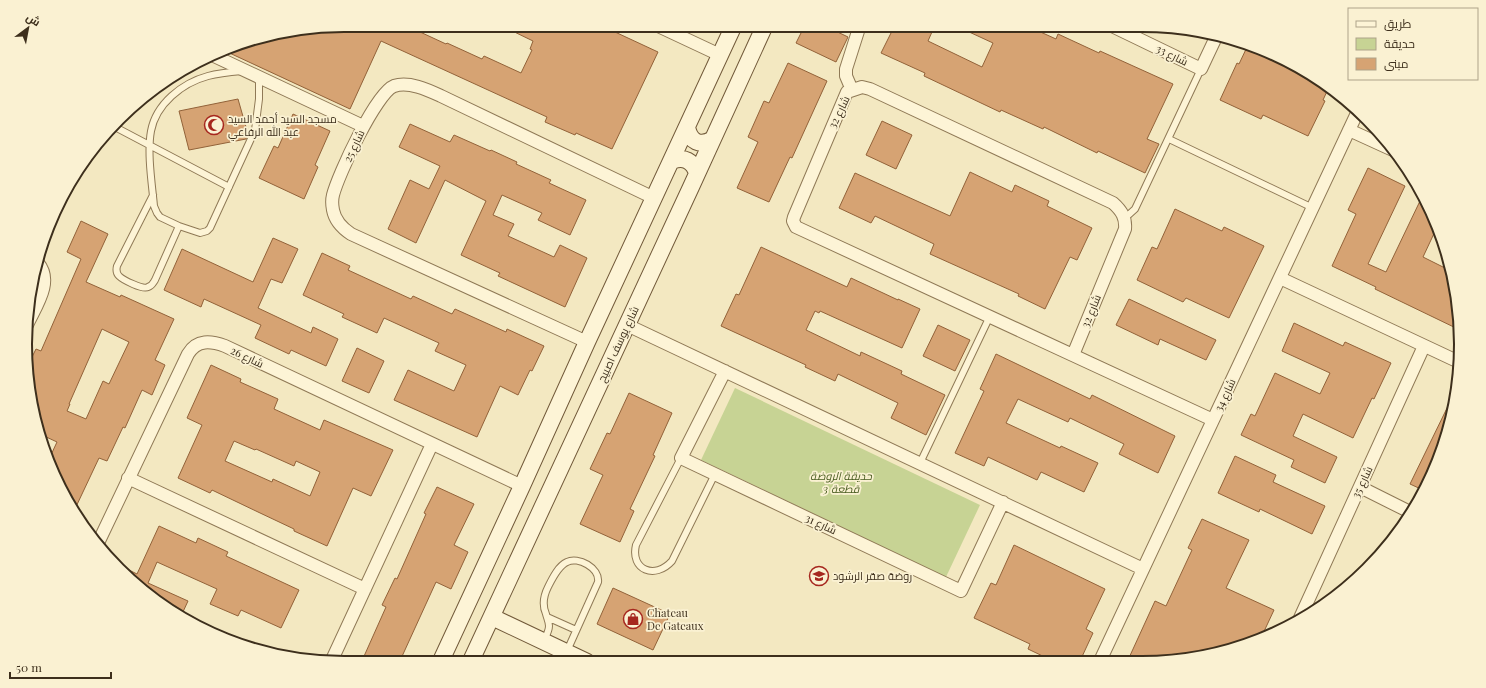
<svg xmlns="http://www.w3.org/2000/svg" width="1486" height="688" viewBox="0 0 1486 688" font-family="'Playfair Display',Cairo,serif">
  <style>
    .green { fill: #c7d394 }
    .building { fill: #d6a373; stroke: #926239; fill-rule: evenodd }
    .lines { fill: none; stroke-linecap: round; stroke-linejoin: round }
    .lane-casing { stroke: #8f7956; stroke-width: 8 }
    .street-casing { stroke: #8f7956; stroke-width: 14 }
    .secondary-casing { stroke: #715939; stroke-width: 18 }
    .lane { stroke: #fdf4d6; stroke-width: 6 }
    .street { stroke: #fdf4d6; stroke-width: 12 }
    .secondary { stroke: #fdf4d6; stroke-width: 16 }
    .labels { text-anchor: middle; stroke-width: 3.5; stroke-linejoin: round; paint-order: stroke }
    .street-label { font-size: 11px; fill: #3d2f1c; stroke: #faf1d2 }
    .poi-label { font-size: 11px; fill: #3d2f1c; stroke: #faf1d2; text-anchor: start }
    .park-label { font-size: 11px; font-style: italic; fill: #495c20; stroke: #faf1d2 }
    .rim { fill: none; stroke: #3d2f1c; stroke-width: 2 }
  </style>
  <rect width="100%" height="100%" fill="#f3e8c1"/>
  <path class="green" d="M735,388l245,117 -34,72 -245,-117z"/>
  <path class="building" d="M344,25h61l41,19 1,-1 35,16 2,-3 37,17 11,-23 -2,-1 3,-8 -33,-16h100l58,27 -46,97 -36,-16 -1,2 -30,-13 2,-5 -166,-76 -31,68 -127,-59 18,-8z
    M805,25h18l25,12 -12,25 -40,-19z
    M895,25h40l-7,16 54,26 11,-24 -39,-18h71l31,14 2,-5 41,19 1,-2 73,33 -26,55 12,5 -14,29 -47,-22 -1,2 -53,-26 -1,2 -42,-19 -1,2 -76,-36 1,-3 -44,-20z
    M1248,45l16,4 55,30 10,8 -6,13 2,1 -17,35 -45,-21 -2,4 -41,-19 17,-37 2,1z
    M788,63l39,18 -35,77 -2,-1 -21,45 -32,-14 21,-46 -10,-5 16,-36 5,2z
    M238,99l10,35 -2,5 -57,11 -10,-39z
    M293,114l37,17 -15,34 3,2 -14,32 -45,-21 15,-32 4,2z
    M882,121l30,14 -16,34 -30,-14z
    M410,124l40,18 4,-7 36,16 1,-1 26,12 -1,2 35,16 -2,3 37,17 -16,35 -32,-15 4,-7 -40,-18 -9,20 21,9 -6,12 46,21 6,-12 27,13 -22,49 -67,-31 2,-3 -39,-18 25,-54 -41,-21 -29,63 -28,-14 22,-49 19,9 11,-23 -41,-19z
    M1368,168l37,18 -37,78 18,8 34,-71 7,3 11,21 -15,32 28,14 4,11 5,48 -85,-41 1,-2 -44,-21 24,-52 -8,-4z
    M970,172l42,20 3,-7 34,16 -2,5 45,22 -15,32 -7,-3 -25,52 -27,-13 1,-2 -89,-40 4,-10 -59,-28 -4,7 -32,-15 16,-35 95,43z
    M1175,209l47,22 2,-4 40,19 -35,72 -43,-20 -3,4 -46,-22 15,-33 5,2z
    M81,221l27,13 -22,48 34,15 1,-2 53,24 -19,41 10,5 -13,30 -10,-5 -17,38 -2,-1 -16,34 -8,-3 -25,53 -6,-8 -18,-46 7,-15 -15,-7 -11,-29 -4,-39 9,-18 5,2 40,-92 -14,-7zM102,329l27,13 -20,42 -6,-3 -17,38 -19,-8 3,-7h-1z
    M273,238l25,11 -16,34 -11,-4 -13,29 53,25 2,-6 25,12 -12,27 -35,-16 -2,4 -34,-16 6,-13 -57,-26 -3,8 -37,-17 18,-41 71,33z
    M761,247l86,40 4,-9 47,22v-1l22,10 -18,39 -82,-37 -1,2 -4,-2 -9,19 54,26 1,-4 41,19 -1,3 44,21 -19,40 -35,-17 7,-15 -60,-29 -3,7 -30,-14 1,-2 -85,-39 15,-32 3,1z
    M322,253l28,13 -2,4 63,29 2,-3 39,18 3,-5 51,23 1,-3 37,17 -12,25 -2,-1 -12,25 -18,-9 -23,51 -83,-37 14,-30 46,21 12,-26 -31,-14 4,-8 -55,-25 -7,15 -35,-16 2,-3 -41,-19z
    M1129,299l87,41 -10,20 -46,-21 -2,6 -42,-20z
    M1294,323l49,23 2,-4 46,21 -17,36 -2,-1 -19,40 -50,-24 -10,22 44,21 -12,26 -34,-16 3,-7 -53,-25 10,-21 4,2 20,-43 45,21 10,-21 -48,-22z
    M938,325l32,15 -15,31 -32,-15z
    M357,348l27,13 -15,32 -27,-12z
    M996,354l94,45 2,-4 83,41 -17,37 -39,-19 5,-10 -54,-26 -2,4 -50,-23 -12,24 54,25 1,-2 37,17 -14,29 -43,-20 -4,8 -49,-23 -4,9 -29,-13 29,-62 -4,-2z
    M211,365l30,14 -1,3 38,17 -4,10 46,21 4,-10 69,30 -22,46 -18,-8 -26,58 -33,-15v-2l-36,-17 -46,-22 -2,3 -32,-15 24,-53 -15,-7zM234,441l21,9 1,-1 38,17 2,-5 24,11 -10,24 -37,-17 -1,3 -47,-21z
    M629,393l43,20 -19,42 2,1 -25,53 4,2 -14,31 -40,-18 23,-49 -13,-6 17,-36 3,1z
    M1449,404l6,2 -18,60 -14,24 -13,-6z
    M1235,456l41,19 -3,7 52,24 -13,28 -52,-25 -1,3 -41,-19z
    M437,487l37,17 -20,41 14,7 -17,37 -15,-7 -37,81h-38l25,-56 -4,-2 13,-27 2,1 29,-65 -2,-1z
    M1202,519l47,21 -23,48 48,22 -14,30 -76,20h-56l27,-59 11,5 26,-56 -4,-2z
    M159,526l37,17 2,-5 30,14 -2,4 73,34 -18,38 -40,-18 -3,6 -28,-12 7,-15 -60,-27 -9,21 40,18 -6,13 -48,-30 -15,-19 18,9z
    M1014,545l91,44 -19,40 7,4 -13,28h-27l-25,-12 2,-5 -56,-26 17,-35 5,2z
    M613,588l57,26 -17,36 -56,-26z"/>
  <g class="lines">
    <defs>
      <path id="lane" d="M242,71c-12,1 -23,2 -34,5 -26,7 -52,28 -57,55 -4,22 1,53 3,75l3,7 3,4 19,9 21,7 7,-2 3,-3 45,-98 4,-31v-22
        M115,127l114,60
        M1169,139l144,69
        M153,195l-36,71c-1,4 -1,7 2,10 4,4 24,14 29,11 4,-1 5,-4 7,-7l24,-54
        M1125,218l10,-9 66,-140
        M681,458l-45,87c-6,25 19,35 36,16l43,-87
        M920,463l70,-147
        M547,617l29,13
        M544,640c2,-4 5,-9 5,-14 0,-4 -2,-8 -3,-12 -4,-9 -2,-19 2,-27 4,-8 10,-21 19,-25 11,-6 33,6 31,20l-31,69"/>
      <path id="street" d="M656,25l64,30
        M1110,25l91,44 16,-34
        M212,55l151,71
        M852,90l-6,-14v-7l14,-44
        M1349,130l46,21
        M1280,278l179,84
        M27,325c8,-18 27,-43 11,-62
        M627,325l516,244
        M587,342l-236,-108c-9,-6 -16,-13 -18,-24 -1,-5 -1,-11 0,-15 5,-20 43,-102 61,-109 15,-5 34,4 47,10l213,102
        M1073,355l52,-126c1,-11 -3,-18 -12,-26l-243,-114 -8,-2 -15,5 -53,125 -1,4 3,6 417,193
        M725,371l-44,87 280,133 42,-89
        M128,478l237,111
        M1360,487l50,25
        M99,541l89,-187c9,-15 23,-13 37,-8l297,140
        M1300,618l124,-272
        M1100,661l258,-550
        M331,662l101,-218"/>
      <path id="secondary" d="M687,127c3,15 13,20 26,12
        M672,161c12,-5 21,0 25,12
        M492,617l95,45
        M440,663l82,-177 65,-144 147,-317
        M470,663l221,-476 74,-162"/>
    </defs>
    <use href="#lane" class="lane-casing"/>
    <use href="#street" class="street-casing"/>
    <use href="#secondary" class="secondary-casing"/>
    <use href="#lane" class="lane"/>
    <use href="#street" class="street"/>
    <use href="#secondary" class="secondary"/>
  </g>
  <defs>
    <symbol id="mosque-ring" viewBox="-11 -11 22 22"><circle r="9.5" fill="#faf1d2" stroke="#a6271e" stroke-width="1.5"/><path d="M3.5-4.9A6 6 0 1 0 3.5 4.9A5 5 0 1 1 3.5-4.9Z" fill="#a6271e"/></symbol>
    <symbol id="school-ring" viewBox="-11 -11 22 22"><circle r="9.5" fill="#faf1d2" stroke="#a6271e" stroke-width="1.5"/><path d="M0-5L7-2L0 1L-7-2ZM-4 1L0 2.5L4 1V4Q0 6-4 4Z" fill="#a6271e"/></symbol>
    <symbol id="shop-ring" viewBox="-11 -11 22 22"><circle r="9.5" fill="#faf1d2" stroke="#a6271e" stroke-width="1.5"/><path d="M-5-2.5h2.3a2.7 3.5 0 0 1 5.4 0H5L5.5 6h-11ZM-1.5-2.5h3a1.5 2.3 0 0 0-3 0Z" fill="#a6271e"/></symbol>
  </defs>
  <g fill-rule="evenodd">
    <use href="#mosque-ring" x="203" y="114" width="22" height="22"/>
    <use href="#school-ring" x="808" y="565" width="22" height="22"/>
    <use href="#shop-ring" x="622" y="608" width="22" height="22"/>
  </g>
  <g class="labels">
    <g class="street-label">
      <text transform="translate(1172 55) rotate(26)" y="4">شارع 33</text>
      <text transform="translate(839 112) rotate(-64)" y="4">شارع 32</text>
      <text transform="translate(354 146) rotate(-65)" y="4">شارع 25</text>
      <text transform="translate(1091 311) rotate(-68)" y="4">شارع 32</text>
      <text transform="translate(618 344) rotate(-65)" y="4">شارع يوسف اصبيح</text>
      <text transform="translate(247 357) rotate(25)" y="4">شارع 26</text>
      <text transform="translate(1225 395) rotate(-65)" y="4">شارع 34</text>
      <text transform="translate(1362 482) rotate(-65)" y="4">شارع 35</text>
      <text transform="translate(821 524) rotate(25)" y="4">شارع 31</text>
    </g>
    <g class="poi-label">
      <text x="228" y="123">مسجد السيد أحمد السيد<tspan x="228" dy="13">عبد الله الرفاعي</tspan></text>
      <text x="833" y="580">روضة صقر الرشود</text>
      <text x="647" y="617">Chateau<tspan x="647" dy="13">De Gateaux</tspan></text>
    </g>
    <g class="park-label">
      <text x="841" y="480">حديقة الروضة<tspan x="841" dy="13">قطعة 3</tspan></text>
    </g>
  </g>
  <path d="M0 0H1486V688H0ZM344 32H1142A312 312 0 0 1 1454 344V344A312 312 0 0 1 1142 656H344A312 312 0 0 1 32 344V344A312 312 0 0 1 344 32Z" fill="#faf1d2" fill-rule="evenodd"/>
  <path class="rim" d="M344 32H1142A312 312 0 0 1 1454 344V344A312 312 0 0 1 1142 656H344A312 312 0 0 1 32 344V344A312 312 0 0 1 344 32Z"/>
  <rect x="1348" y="8" width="130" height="72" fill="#faf1d2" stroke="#aea389"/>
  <rect x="1356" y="21" width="20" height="6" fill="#fdf4d6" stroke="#aea389"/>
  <text x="1384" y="28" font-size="12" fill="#3d2f1c">طريق</text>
  <rect x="1356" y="38" width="20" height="12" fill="#c7d394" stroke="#aea389"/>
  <text x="1384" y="48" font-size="12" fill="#3d2f1c">حديقة</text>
  <rect x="1356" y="58" width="20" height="12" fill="#d6a373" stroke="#aea389"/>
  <text x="1384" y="68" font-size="12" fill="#3d2f1c">مبنى</text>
  <g transform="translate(28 28) rotate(32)" stroke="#faf1d2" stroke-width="3" paint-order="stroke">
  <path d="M0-3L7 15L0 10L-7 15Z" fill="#3d2f1c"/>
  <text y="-6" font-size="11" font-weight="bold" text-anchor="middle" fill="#3d2f1c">ش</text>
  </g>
  <path d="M10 672v6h101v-6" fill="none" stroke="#3d2f1c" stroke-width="2"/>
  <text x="16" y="672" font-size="12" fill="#3d2f1c" stroke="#faf1d2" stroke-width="3" paint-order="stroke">50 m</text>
</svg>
